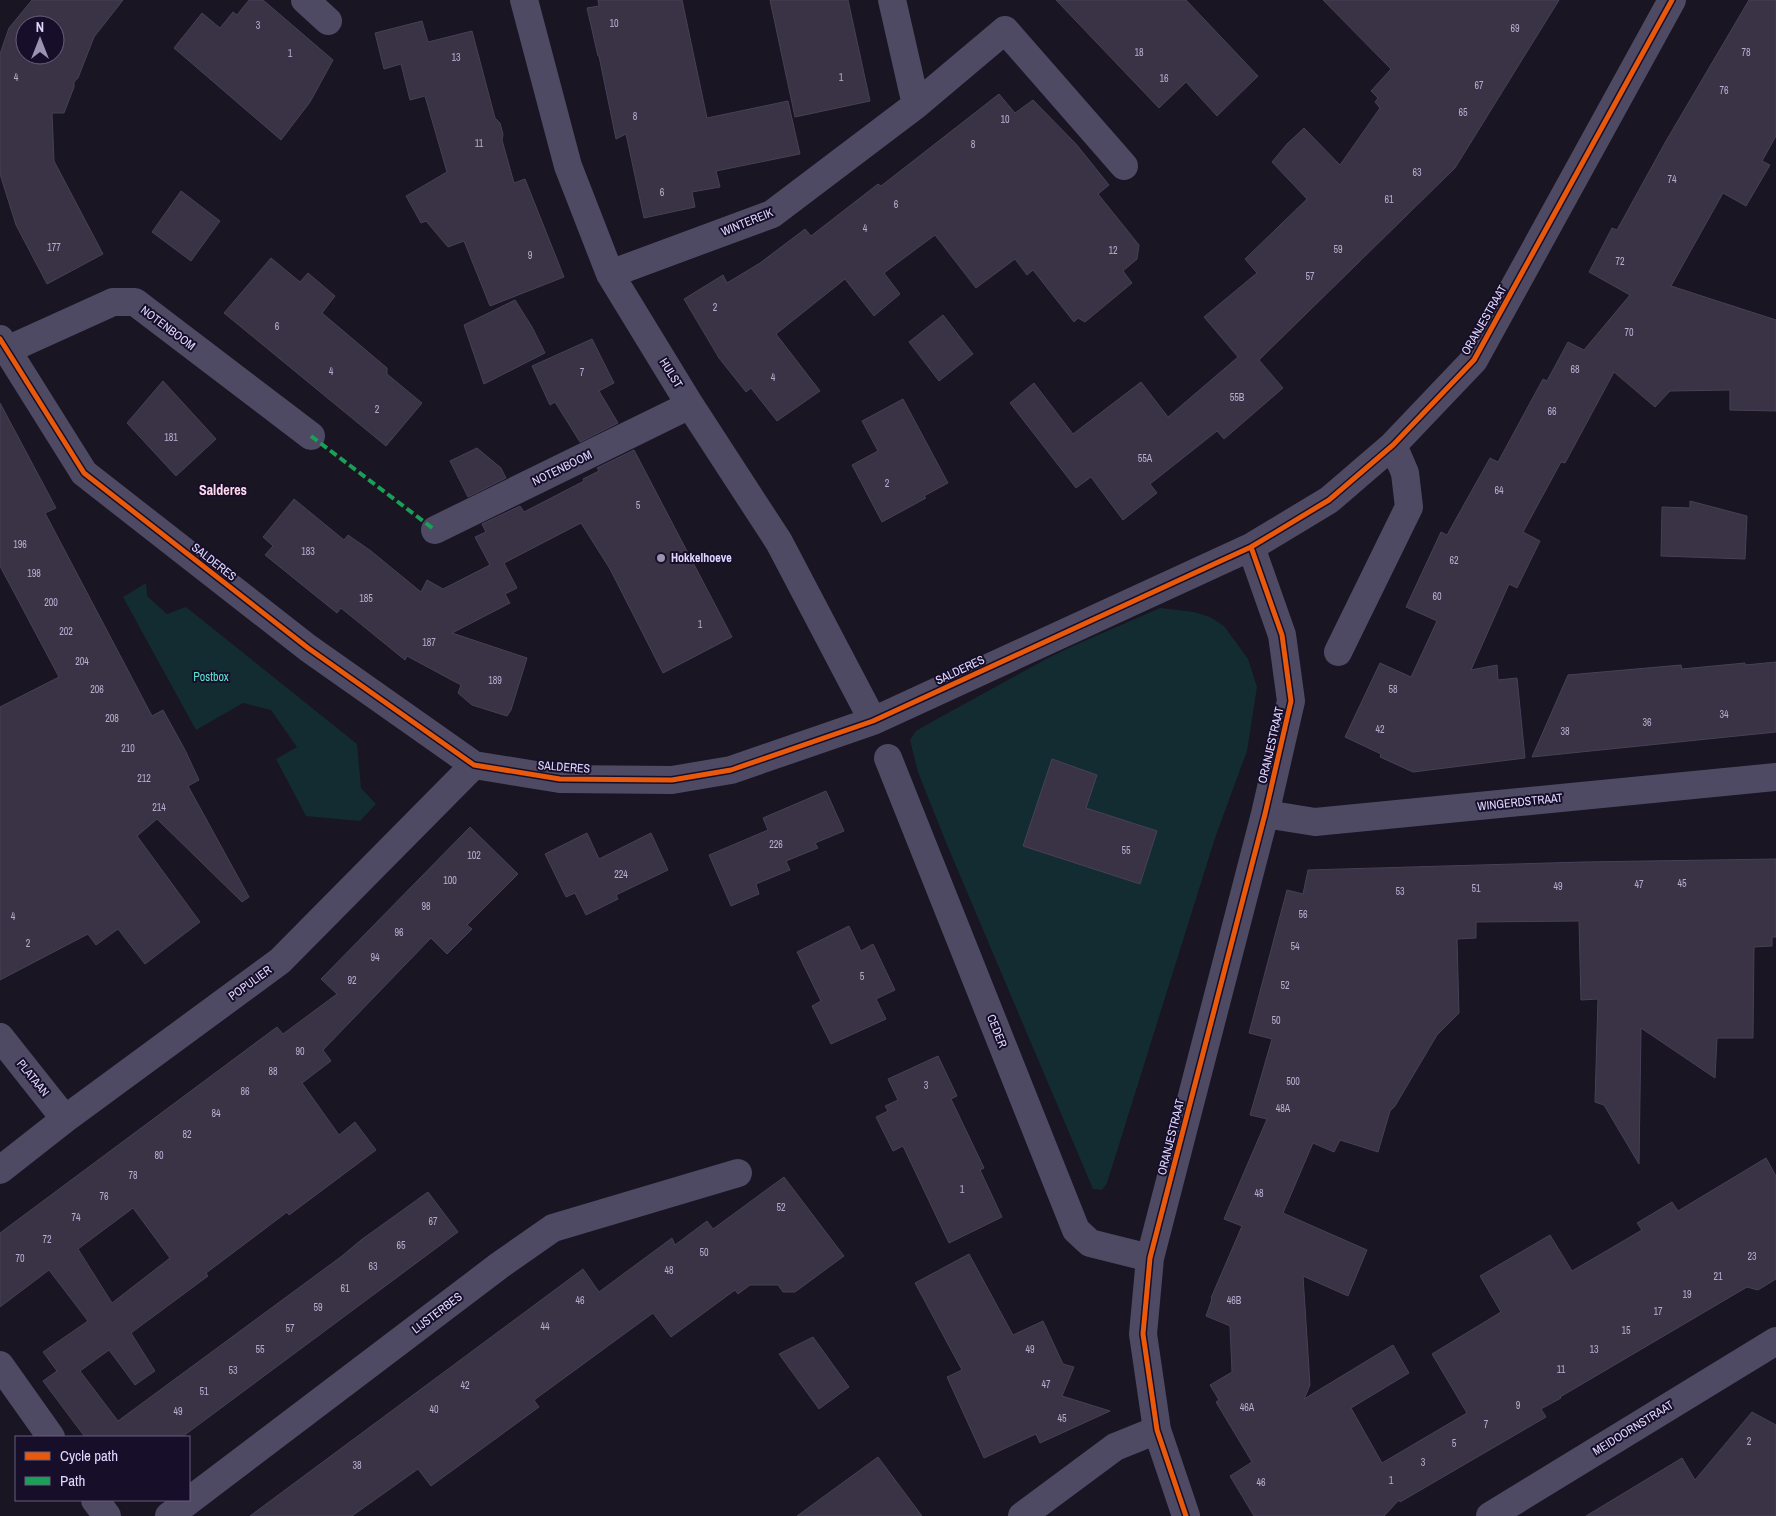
<svg xmlns="http://www.w3.org/2000/svg" width="1776" height="1516" viewBox="0 0 1776 1516" font-family="'Archivo Narrow',sans-serif">
  <style>
    .green { fill: #132c31 }
    .building { fill: #393345; stroke: #474057; fill-rule: evenodd }
    .lines { fill: none; stroke-linecap: round; stroke-linejoin: round }
    .minor { stroke: #4e4a64; stroke-width: 28 }
    .quiet { stroke: #1a9f57; stroke-width: 4; stroke-dasharray: 8 4; stroke-linecap: butt }
    .cycleway-casing { stroke: #170f29; stroke-width: 8 }
    .cycleway { stroke: #e8590c; stroke-width: 5 }
    .poi-dot { fill: #9a93b2; stroke: #170f29; stroke-width: 2 }
    .labels { text-anchor: middle; stroke-width: 4; stroke-linejoin: round; paint-order: stroke }
    .number-label { font-size: 10px; fill: #b6aed0 }
    .street-label { font-size: 12px; fill: #e0d7ff; stroke: #170f29 }
    .poi-label { font-size: 12px; font-weight: bold; fill: #e0d7ff; stroke: #170f29; text-anchor: start }
    .park-label { font-size: 12px; fill: #5fe3d1; stroke: #170f29 }
    .neighbourhood-label { font-size: 14px; font-weight: bold; fill: #ffd9ed; stroke: #170f29 }
  </style>
  <rect width="100%" height="100%" fill="#191523"/>
  <path class="green" d="M146,583l1,13 20,18 19,-7 171,137 4,44 15,16 -16,17 -54,-5 -30,-57 21,-12 -26,-37 -28,-7 -47,27 -73,-133z
    M1160,608l34,4 16,5 14,9 24,33 9,28 -10,64 -32,87 -108,345 -5,7 -9,-1 -148,-349 -27,-68 -8,-32 6,-9 21,-12 111,-61 25,-12z"/>
  <path class="building" d="M32,0h91l-29,37 -16,41 -4,4v5l-10,26h-12l2,48 49,93 -56,30 -31,-59 -16,-51v-120l9,-26zM25,25h30v30h-30z
    M249,0h14l70,60 -23,42 -29,38 -107,-92 28,-35 18,15 13,-16 4,3z
    M598,0h84l25,118 81,-17 12,53 -84,17 4,16 -28,5 3,15 -51,11 -18,-84 -10,5 -17,-83h-1l-11,-48 12,-2z
    M770,0h78l22,101 -75,16z
    M1056,0h130l72,76 -41,40 -31,-34 -27,26z
    M1323,0h236l-104,168 -196,192 24,28 -59,51 -7,-8 -67,53 7,9 -34,27 -32,-43 -15,11 -66,-85 24,-20 39,51 68,-52 27,35 70,-60 -34,-40 53,-44 -12,-14 62,-60 -35,-37 15,-18 17,-16 36,37 40,-57 -5,-6 3,-4 -7,-7 20,-22z
    M1749,0h27v136l-14,25 8,4 -24,41 -23,-13 -52,93 105,34v91l-46,-1v-20l-60,1 -15,16 -41,-35 -49,91 -4,-1 -38,70 17,9 -23,47 -8,-4 -38,86 26,-5 1,15 19,-2 8,80 -112,14 -33,-15 1,-3 -36,-17 35,-74 31,14 26,-56 -31,-14 35,-75 6,3 43,-77 8,4 45,-83 4,2 21,-39 16,8 46,-55 -41,-23 23,-44 5,2 49,-89z
    M422,21l6,21 44,-11 23,87 5,5 3,11 -1,6 12,43 11,-4 39,98 -74,29 -26,-65 -16,6 -22,-26 -5,2 -15,-27 41,-24 -22,-76 -15,4 -9,-36 -17,5 -9,-36z
    M999,94l16,19 18,-13 43,44 33,41 -11,9 41,51 -2,14 -14,12 9,12 -47,39 -7,-4 -4,4 -41,-52 -6,5 -12,-16 -39,29 -41,-53 -51,38 16,21 -26,22 -29,-37 -69,55 44,57 -43,30 -26,-33 -5,4 -27,-34 -35,-59 39,-24 4,8 33,-20 45,-34 6,7 67,-52 3,2z
    M181,191l39,30 -29,40 -39,-29z
    M271,258l29,24 8,-9 27,23 -13,17 65,55v6l35,29 -36,43 -162,-133z
    M515,300l17,27 13,26 -61,31 -20,-59z
    M943,315l30,39 -34,27 -30,-39z
    M592,339l22,44 -15,8 19,32 -38,19 -25,-40 -5,3 -18,-39z
    M163,381l53,58 -40,37 -49,-53z
    M903,399l45,84 -24,13 2,2 -44,24 -30,-57 26,-14 -16,-30z
    M0,403l56,105 -11,5 107,203 11,-6 22,40 14,30 -11,6 61,111 -7,5 -85,-83 -20,17 63,86 -55,42 -27,-35 -22,16 -8,-11 -88,46v-273l59,-30 -59,-111z
    M477,448l24,20 5,10 -38,19 -18,-36z
    M634,450l98,187 -69,36 -53,-104 -29,-46 -77,40 13,25 -12,6 5,9 -58,30 75,25 -16,52 -4,6 -35,-11 -14,-12 3,-8 -54,-29 -2,4 -64,-52 -4,5 -72,-58 8,-9 -10,-9 31,-38 50,41 4,-5 23,16 50,41 6,-12 16,9 47,-24 -15,-28 11,-5 -4,-8 38,-18 4,6 60,-31 -1,-2 16,-8 -2,-3z
    M1690,501l57,15 -2,43 -84,-3 1,-49 28,1z
    M1776,662v70l-244,25 36,-82 113,-10 1,4 63,-6v2z
    M1052,759l45,16 -11,33 71,23 -17,53 -117,-38z
    M826,791l18,40 -29,12 3,5 -32,13 4,9 -34,14 3,10 -28,12 -22,-51 59,-25 -5,-12z
    M470,827l48,47 -51,51 5,4 -25,25 -16,-16 -108,112 8,11 -29,22 37,52 16,-13 21,28 -87,65 -2,-3 -41,31 -40,30 2,3 -77,57 24,38 -20,14 -26,-35 -29,21 38,50 224,-165 19,-16 67,-48 30,40 -276,205h-97l-42,-56 14,-10 -14,-19 45,-31 -39,-51 -49,37v-74l277,-206 6,7 54,-40 -16,-15zM133,1208l37,50 -58,45 -34,-54z
    M587,833l12,26 52,-26 17,37 -52,25 2,4 -32,16 -11,-22 -9,4 -21,-43z
    M1776,859v78h-4v9l-18,1 -1,91h-36l-2,40 -74,-50 -2,136 -35,-59 -9,-3 3,-103 -17,1 -2,-79 -103,1v16l-19,1 2,74 -22,22 -42,71 -5,5 -12,41 -38,-12 -6,12 -21,-9 -30,70 84,37 -19,46 -45,-20 7,109 -6,14 89,-54 16,28 -58,35 31,55 85,-50 -35,-59 69,-42 -21,-36 70,-41 22,36 70,-41 -5,-7 35,-21 6,9 88,-53 10,18v103l-18,11 -11,-3 -187,110 1,1 -20,11 5,8 -146,85 -1,-2 -15,16h-130l-24,-40 22,-14 -36,-60 3,-2 -9,-15 22,-13 -2,-46 -24,-10 6,-17 -1,-1 31,-72 -18,-7 43,-100 -17,-4 22,-76 -23,-6 38,-143 16,4 5,-24 275,-8z
    M849,926l12,25 12,-7 22,46 -19,9 10,20 -55,25 -19,-38 9,-5 -24,-49z
    M938,1056l19,40 -6,3 33,69 -4,2 22,47 -53,26 -46,-97 -10,5 -17,-34 12,-6 -3,-5 13,-6 -10,-21z
    M784,1177l60,79 -49,36h-12l-5,-7h-28l-12,9 -3,-4 -64,47 -18,-24 -119,87 5,7 -108,79 -13,-17 -66,47h-102l333,-247 16,23 73,-54 3,7 32,-24 6,8z
    M969,1254l44,81 30,-14 20,43 11,3 -12,29 48,15 -70,32 -4,-9 -52,24 -37,-81 15,-7 -47,-87z
    M813,1337l36,50 -30,22 -40,-55z
    M1752,1412l24,13v91h-190l96,-58 13,22z
    M878,1457l44,59h-125z"/>
  <g class="lines">
    <path class="minor" d="M305,0l23,21
      M524,0l44,166 42,108 80,131 89,137 94,179
      M892,0l24,105
      M610,274l162,-60 144,-109 89,-75 119,136
      M0,339l84,134 224,175 166,117 86,14 112,1 59,-10 142,-49 378,-174 78,-47 64,-55 81,-85 198,-360
      M7,350l106,-48h22l176,134
      M435,530l255,-125
      M1338,652l71,-145 -4,-34 -12,-28
      M888,758l188,472 14,13 60,15
      M1265,814l50,8 461,-45
      M0,1037l65,82
      M0,1170l65,-51 215,-158 194,-196
      M0,1365l51,72
      M95,1500l12,16
      M169,1516l331,-251 53,-37 185,-55
      M1022,1516l93,-69 42,-17
      M1186,1516l-29,-86 -14,-96 7,-76 115,-444 26,-113 -9,-66 -31,-88
      M1490,1516l286,-175"/>
    <path class="quiet" d="M311,436l124,94"/>
    <defs>
      <path id="cycleway" d="M0,339l84,134 224,175 166,117 86,14 112,1 59,-10 142,-49 378,-174 78,-47 64,-55 81,-85 198,-360
        M1186,1516l-29,-86 -14,-96 7,-76 115,-444 26,-113 -9,-66 -31,-88"/>
    </defs>
    <use href="#cycleway" class="cycleway-casing"/>
    <use href="#cycleway" class="cycleway"/>
  </g>
  <circle class="poi-dot" cx="661" cy="558" r="5"/>
  <g class="labels">
    <g class="number-label">
      <text x="614" y="27">10</text>
      <text x="258" y="29">3</text>
      <text x="1515" y="32">69</text>
      <text x="1139" y="56">18</text>
      <text x="1746" y="56">78</text>
      <text x="290" y="57">1</text>
      <text x="456" y="61">13</text>
      <text x="16" y="81">4</text>
      <text x="841" y="81">1</text>
      <text x="1164" y="82">16</text>
      <text x="1479" y="89">67</text>
      <text x="1724" y="94">76</text>
      <text x="1463" y="116">65</text>
      <text x="635" y="120">8</text>
      <text x="1005" y="123">10</text>
      <text x="479" y="147">11</text>
      <text x="973" y="148">8</text>
      <text x="1417" y="176">63</text>
      <text x="1672" y="183">74</text>
      <text x="662" y="196">6</text>
      <text x="1389" y="203">61</text>
      <text x="896" y="208">6</text>
      <text x="865" y="232">4</text>
      <text x="54" y="251">177</text>
      <text x="1338" y="253">59</text>
      <text x="1113" y="254">12</text>
      <text x="530" y="259">9</text>
      <text x="1620" y="265">72</text>
      <text x="1310" y="280">57</text>
      <text x="715" y="311">2</text>
      <text x="277" y="330">6</text>
      <text x="1629" y="336">70</text>
      <text x="1575" y="373">68</text>
      <text x="331" y="375">4</text>
      <text x="582" y="376">7</text>
      <text x="773" y="381">4</text>
      <text x="1237" y="401">55B</text>
      <text x="377" y="413">2</text>
      <text x="1552" y="415">66</text>
      <text x="171" y="441">181</text>
      <text x="1145" y="462">55A</text>
      <text x="887" y="487">2</text>
      <text x="1499" y="494">64</text>
      <text x="638" y="509">5</text>
      <text x="20" y="548">196</text>
      <text x="308" y="555">183</text>
      <text x="1454" y="564">62</text>
      <text x="34" y="577">198</text>
      <text x="1437" y="600">60</text>
      <text x="366" y="602">185</text>
      <text x="51" y="606">200</text>
      <text x="700" y="628">1</text>
      <text x="66" y="635">202</text>
      <text x="429" y="646">187</text>
      <text x="82" y="665">204</text>
      <text x="495" y="684">189</text>
      <text x="97" y="693">206</text>
      <text x="1393" y="693">58</text>
      <text x="1724" y="718">34</text>
      <text x="112" y="722">208</text>
      <text x="1647" y="726">36</text>
      <text x="1380" y="733">42</text>
      <text x="1565" y="735">38</text>
      <text x="128" y="752">210</text>
      <text x="144" y="782">212</text>
      <text x="159" y="811">214</text>
      <text x="776" y="848">226</text>
      <text x="1126" y="854">55</text>
      <text x="474" y="859">102</text>
      <text x="621" y="878">224</text>
      <text x="450" y="884">100</text>
      <text x="1682" y="887">45</text>
      <text x="1639" y="888">47</text>
      <text x="1558" y="890">49</text>
      <text x="1476" y="892">51</text>
      <text x="1400" y="895">53</text>
      <text x="426" y="910">98</text>
      <text x="1303" y="918">56</text>
      <text x="13" y="920">4</text>
      <text x="399" y="936">96</text>
      <text x="28" y="947">2</text>
      <text x="1295" y="950">54</text>
      <text x="375" y="961">94</text>
      <text x="862" y="980">5</text>
      <text x="352" y="984">92</text>
      <text x="1285" y="989">52</text>
      <text x="1276" y="1024">50</text>
      <text x="300" y="1055">90</text>
      <text x="273" y="1075">88</text>
      <text x="1293" y="1085">500</text>
      <text x="926" y="1089">3</text>
      <text x="245" y="1095">86</text>
      <text x="1283" y="1112">48A</text>
      <text x="216" y="1117">84</text>
      <text x="187" y="1138">82</text>
      <text x="159" y="1159">80</text>
      <text x="133" y="1179">78</text>
      <text x="962" y="1193">1</text>
      <text x="1259" y="1197">48</text>
      <text x="104" y="1200">76</text>
      <text x="781" y="1211">52</text>
      <text x="76" y="1221">74</text>
      <text x="433" y="1225">67</text>
      <text x="47" y="1243">72</text>
      <text x="401" y="1249">65</text>
      <text x="704" y="1256">50</text>
      <text x="1752" y="1260">23</text>
      <text x="20" y="1262">70</text>
      <text x="373" y="1270">63</text>
      <text x="669" y="1274">48</text>
      <text x="1718" y="1280">21</text>
      <text x="345" y="1292">61</text>
      <text x="1687" y="1298">19</text>
      <text x="580" y="1304">46</text>
      <text x="1234" y="1304">46B</text>
      <text x="318" y="1311">59</text>
      <text x="1658" y="1315">17</text>
      <text x="545" y="1330">44</text>
      <text x="290" y="1332">57</text>
      <text x="1626" y="1334">15</text>
      <text x="260" y="1353">55</text>
      <text x="1030" y="1353">49</text>
      <text x="1594" y="1353">13</text>
      <text x="1561" y="1373">11</text>
      <text x="233" y="1374">53</text>
      <text x="1046" y="1388">47</text>
      <text x="465" y="1389">42</text>
      <text x="204" y="1395">51</text>
      <text x="1518" y="1409">9</text>
      <text x="1247" y="1411">46A</text>
      <text x="434" y="1413">40</text>
      <text x="178" y="1415">49</text>
      <text x="1062" y="1422">45</text>
      <text x="1486" y="1428">7</text>
      <text x="1749" y="1445">2</text>
      <text x="1454" y="1447">5</text>
      <text x="1423" y="1466">3</text>
      <text x="357" y="1469">38</text>
      <text x="1391" y="1484">1</text>
      <text x="1261" y="1486">46</text>
    </g>
    <g class="street-label">
      <text transform="translate(747 222) rotate(-22)" y="4">WINTEREIK</text>
      <text transform="translate(1484 320) rotate(-60)" y="4">ORANJESTRAAT</text>
      <text transform="translate(168 328) rotate(37)" y="4">NOTENBOOM</text>
      <text transform="translate(671 373) rotate(58)" y="4">HULST</text>
      <text transform="translate(562 468) rotate(-26)" y="4">NOTENBOOM</text>
      <text transform="translate(214 562) rotate(38)" y="4">SALDERES</text>
      <text transform="translate(960 670) rotate(-25)" y="4">SALDERES</text>
      <text transform="translate(1271 745) rotate(-77)" y="4">ORANJESTRAAT</text>
      <text transform="translate(564 767) rotate(4)" y="4">SALDERES</text>
      <text transform="translate(1520 802) rotate(-6)" y="4">WINGERDSTRAAT</text>
      <text transform="translate(250 983) rotate(-36)" y="4">POPULIER</text>
      <text transform="translate(997 1031) rotate(68)" y="4">CEDER</text>
      <text transform="translate(33 1078) rotate(51)" y="4">PLATAAN</text>
      <text transform="translate(1171 1137) rotate(-76)" y="4">ORANJESTRAAT</text>
      <text transform="translate(437 1313) rotate(-37)" y="4">LIJSTERBES</text>
      <text transform="translate(1633 1428) rotate(-32)" y="4">MEIDOORNSTRAAT</text>
    </g>
    <g class="poi-label">
      <text x="671" y="562">Hokkelhoeve</text>
    </g>
    <g class="park-label">
      <text x="211" y="681">Postbox</text>
    </g>
    <g class="neighbourhood-label">
      <text x="223" y="495">Salderes</text>
    </g>
  </g>
  <rect x="15" y="1436" width="175" height="65" fill="#170f29" stroke="#675f7f"/>
  <rect x="25" y="1452" width="25" height="8" fill="#e8590c" stroke="#675f7f"/>
  <text x="60" y="1461" font-size="15" fill="#e0d7ff">Cycle path</text>
  <rect x="25" y="1477" width="25" height="8" fill="#1a9f57" stroke="#675f7f"/>
  <text x="60" y="1486" font-size="15" fill="#e0d7ff">Path</text>
  <g transform="translate(40 40)"><circle r="24" fill="#170f29" stroke="#675f7f"/>
  <path d="M0-4L9 19L0 12L-9 19Z" fill="#9a93b2"/>
  <text y="-8" font-size="14" font-weight="bold" text-anchor="middle" fill="#e0d7ff">N</text>
  </g>
</svg>
